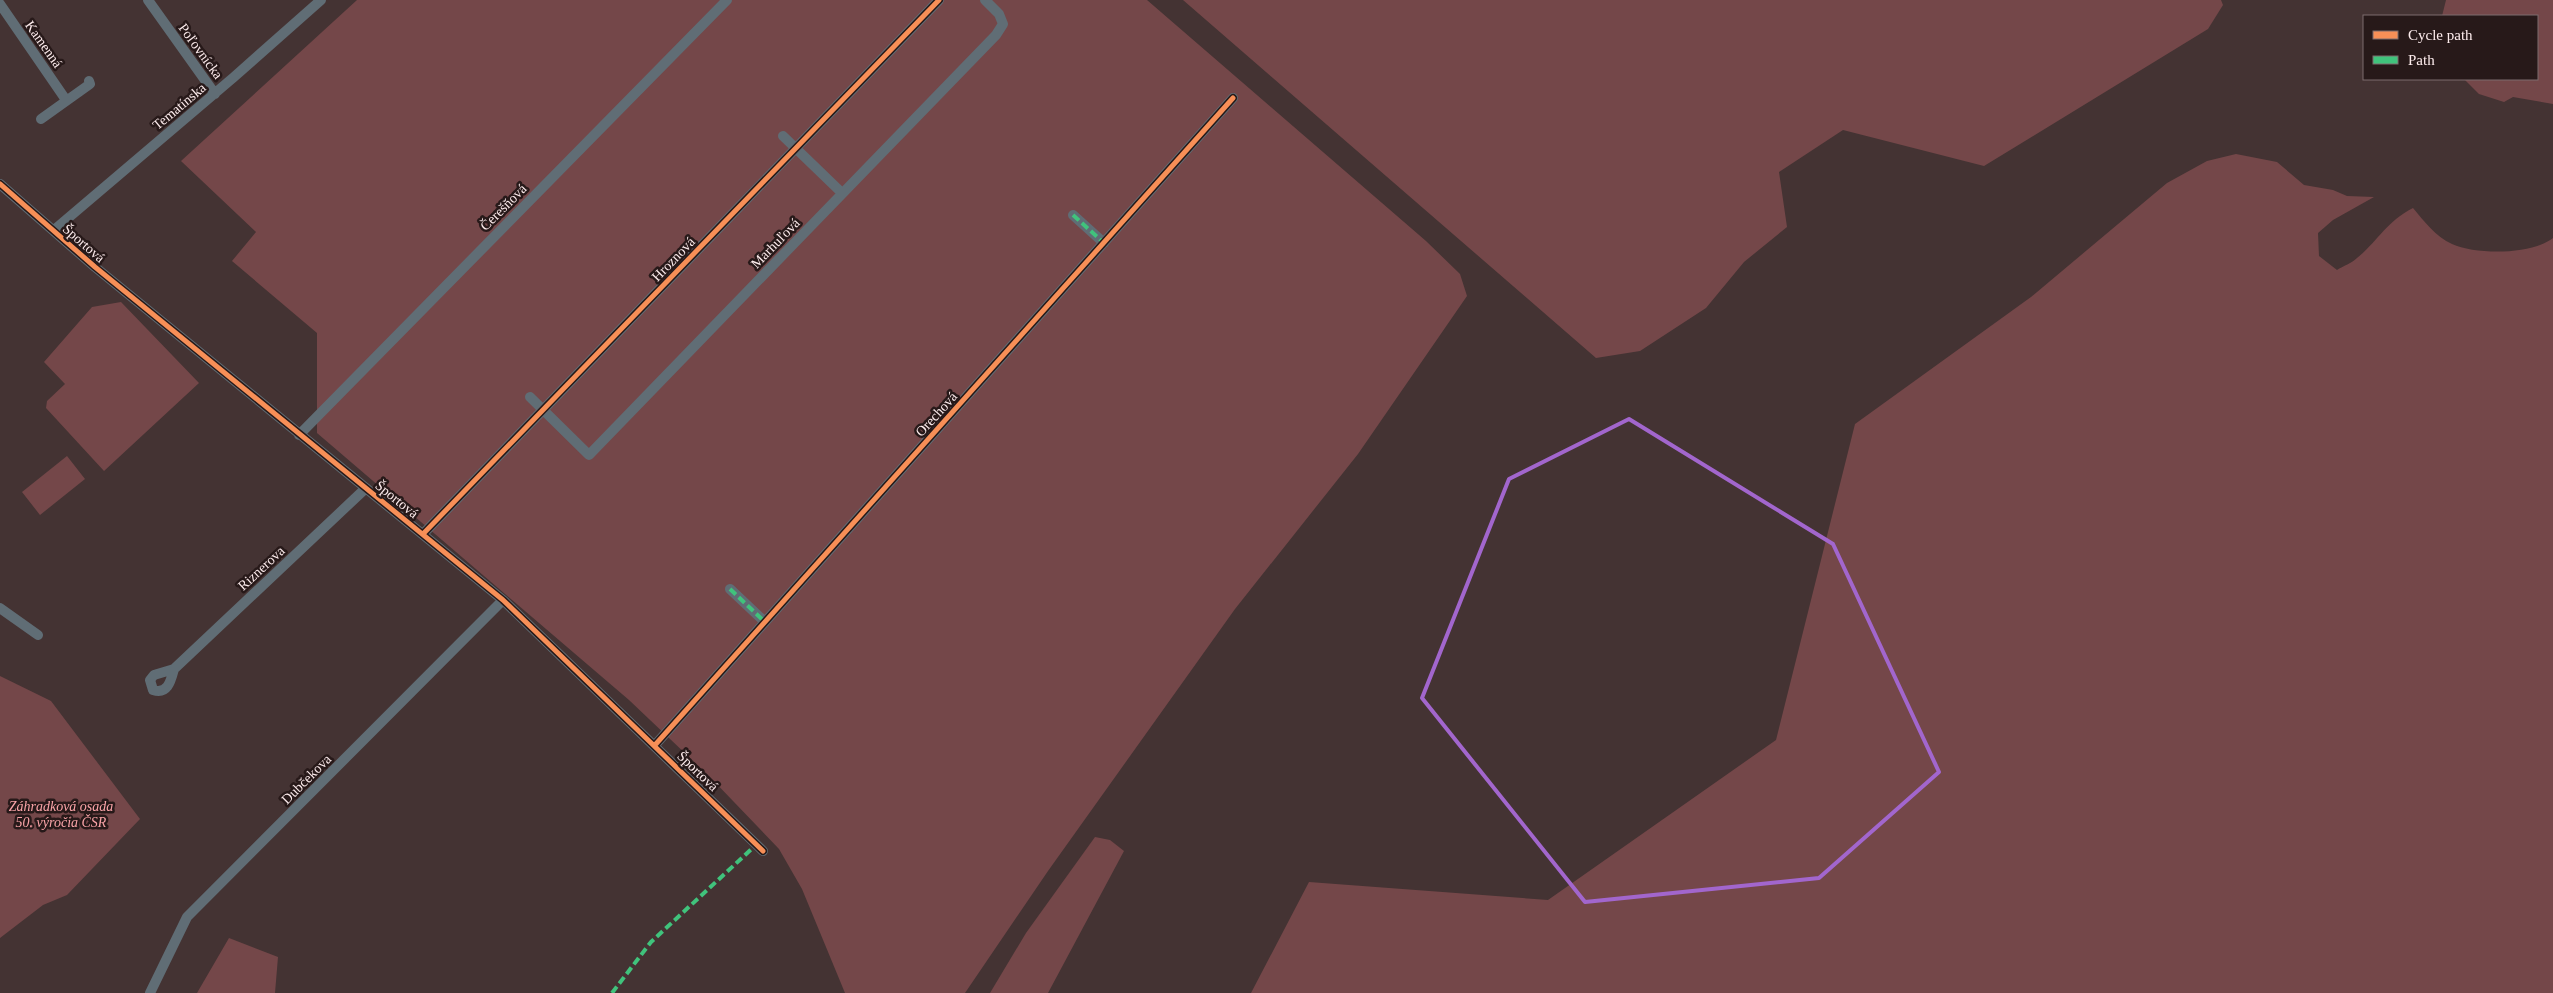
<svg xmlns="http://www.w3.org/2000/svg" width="2553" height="993" viewBox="0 0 2553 993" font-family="'Times New Roman',serif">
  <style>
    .green { fill: #744749 }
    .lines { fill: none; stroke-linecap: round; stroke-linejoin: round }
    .minor { stroke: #606d75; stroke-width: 10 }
    .quiet { stroke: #40c37c; stroke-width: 4; stroke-dasharray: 8 4; stroke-linecap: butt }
    .cycleway-casing { stroke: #271919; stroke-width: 8 }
    .cycleway { stroke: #f78f57; stroke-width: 5 }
    .marked { fill: none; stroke: #a266cd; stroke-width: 4; stroke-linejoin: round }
    .labels { text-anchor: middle; stroke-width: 5; stroke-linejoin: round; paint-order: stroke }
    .street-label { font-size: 14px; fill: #fdeced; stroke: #271919 }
    .park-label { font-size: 14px; font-style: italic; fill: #faa4a8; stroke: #271919 }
  </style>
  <rect width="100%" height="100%" fill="#433"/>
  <path class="green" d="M357,0h790l279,241 34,33 7,22 -109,158 -123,155 -187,262 -83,122h-120l-43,-104 -23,-40 -70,-73 -80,-76 -312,-267v-100l-85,-72 24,-29 -75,-71z
    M1183,0h1038l2,5 -15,24 -224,137 -141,-36 -64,42 8,55 -43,35 -38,46 -66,43 -44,7z
    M2446,0h107v104l-40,-7 -9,5 -25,-8 -14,-14 -7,-1h79v-63h-95z
    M2236,154l41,8 27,23 29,5 14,6 27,1 -41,23 -15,13 1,23 18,14c6,-4 15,-7 20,-12 21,-17 29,-36 56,-50 11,13 23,29 39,36 24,11 80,11 101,-6v755h-1302l58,-111 239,18 228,-160 79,-316 176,-127 136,-114 40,-22z
    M121,302l78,81 -95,88 -58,-63 1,-7 18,-17 -21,-22 48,-55z
    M67,456l18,23 -45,36 -18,-23z
    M0,676l51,25 89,118 -73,76 -24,10 -43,33z
    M1095,837l15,3 14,11 -76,142h-58l36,-60z
    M229,938l49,19 -3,36h-78z"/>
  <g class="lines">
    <path class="minor" d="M148,0l67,94
      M0,4l66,96
      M41,119l49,-35 -1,-3
      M783,136l59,57
      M0,184l95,83 408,333 260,251
      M1073,215l31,28
      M54,230l180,-153 87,-77
      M530,397l59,58 407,-420 7,-11 -4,-10 -14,-14
      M299,435l428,-435
      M423,534l516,-534
      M730,589l35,33
      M0,608l38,27
      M174,669c-3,11 -6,26 -21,21l-3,-10 4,-5 20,-6 192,-181
      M655,745l578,-647
      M150,993l37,-76 316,-317"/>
    <path class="quiet" d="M1073,215l31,28
      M730,589l35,33
      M612,993l39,-51 106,-98"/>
    <defs>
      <path id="cycleway" d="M0,184l95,83 408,333 260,251
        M423,534l516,-534
        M655,745l578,-647"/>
    </defs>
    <use href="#cycleway" class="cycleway-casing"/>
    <use href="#cycleway" class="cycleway"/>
  </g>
  <path class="marked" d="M1629,419l204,125 106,228 -120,106 -234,24 -163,-204 87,-219z"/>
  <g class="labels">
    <g class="street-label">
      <text transform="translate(44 44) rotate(55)" y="5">Kamenná</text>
      <text transform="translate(201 51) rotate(54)" y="5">Poľovnícka</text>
      <text transform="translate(179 106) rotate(-40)" y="5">Tematínska</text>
      <text transform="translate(503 207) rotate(-45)" y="5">Čerešňová</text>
      <text transform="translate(84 243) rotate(41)" y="5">Športová</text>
      <text transform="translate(775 243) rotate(-46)" y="5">Marhuľová</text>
      <text transform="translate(673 259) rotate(-46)" y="5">Hroznová</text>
      <text transform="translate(936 414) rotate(-48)" y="5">Orechová</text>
      <text transform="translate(397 499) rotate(39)" y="5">Športová</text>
      <text transform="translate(261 568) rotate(-43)" y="5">Riznerova</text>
      <text transform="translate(698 771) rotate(44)" y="5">Športová</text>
      <text transform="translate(306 779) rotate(-45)" y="5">Dubčekova</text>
    </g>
    <g class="park-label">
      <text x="61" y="811">Záhradková osada<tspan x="61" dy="16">50. výročia ČSR</tspan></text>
    </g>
  </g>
  <rect x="2363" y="15" width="175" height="65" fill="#271919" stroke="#7d6d6e"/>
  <rect x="2373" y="31" width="25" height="8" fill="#f78f57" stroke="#7d6d6e"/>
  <text x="2408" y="40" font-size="15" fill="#fdeced">Cycle path</text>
  <rect x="2373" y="56" width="25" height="8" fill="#40c37c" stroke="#7d6d6e"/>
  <text x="2408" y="65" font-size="15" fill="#fdeced">Path</text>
</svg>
